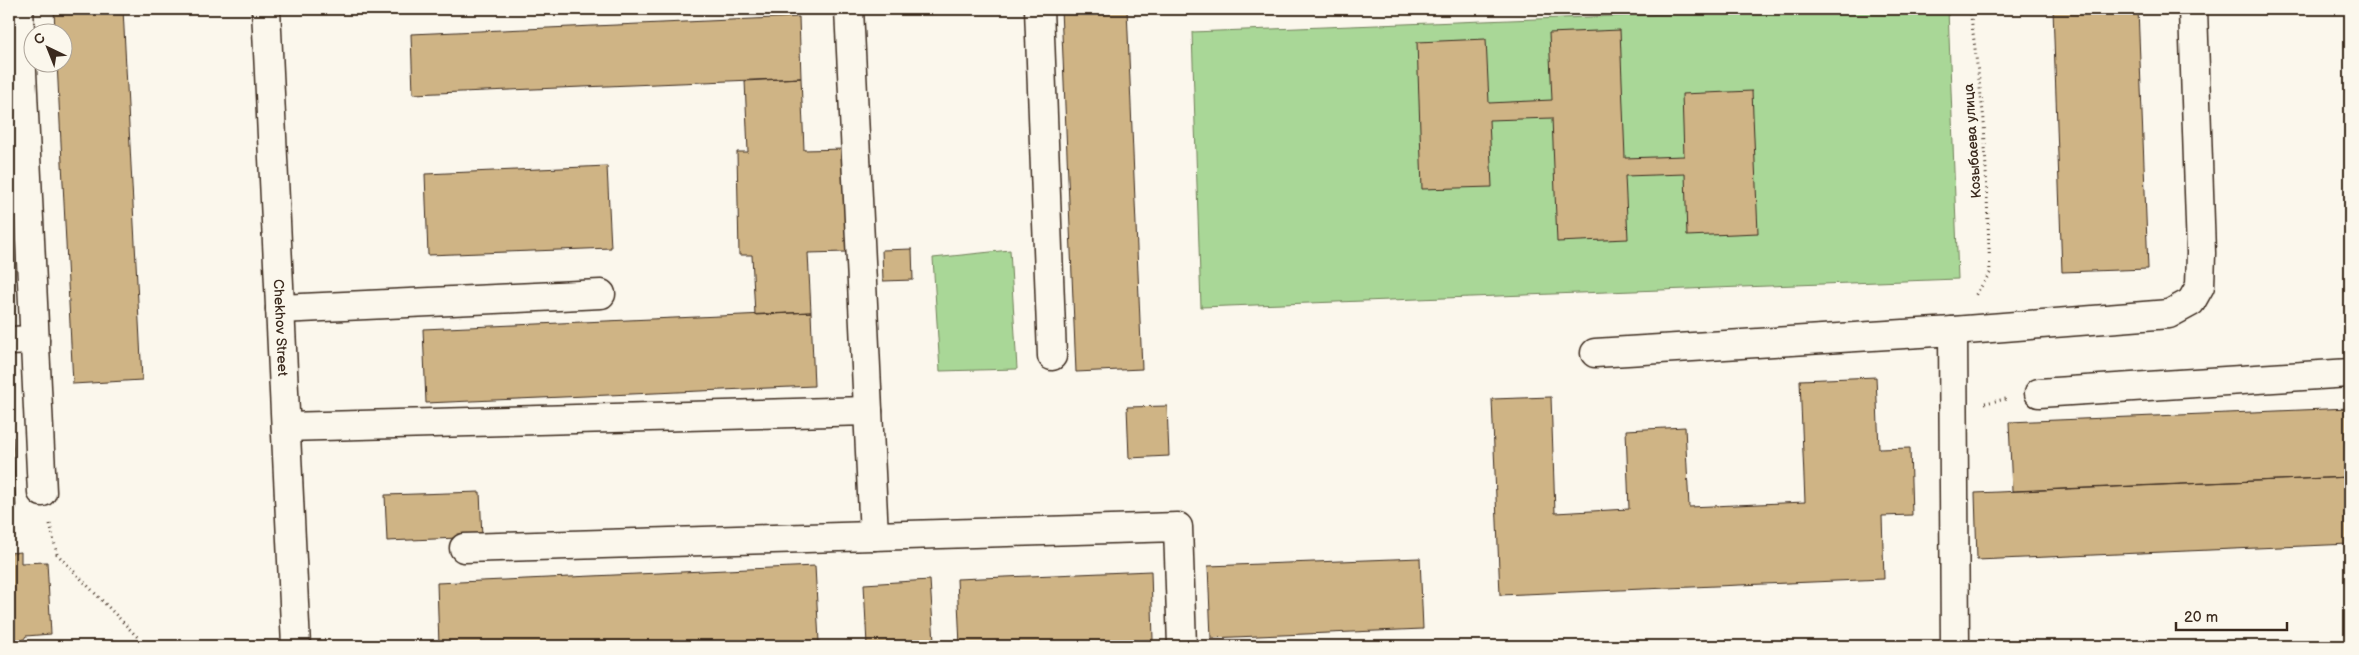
<svg xmlns="http://www.w3.org/2000/svg" width="2359" height="655" viewBox="0 0 2359 655" font-family="'Balsamiq Sans',sans-serif">
  <style>
    .green { fill: #a9d797; stroke: #72805a }
    .building { fill: #cfb485; stroke: #3b2a1e }
    .lines { fill: none; stroke-linecap: round; stroke-linejoin: round }
    .minor-casing { stroke: #3b2a1e; stroke-width: 31 }
    .path { stroke: #3b2a1e; stroke-width: 3; stroke-dasharray: 1 4; stroke-linecap: butt }
    .minor { stroke: #fbf7ec; stroke-width: 28 }
    .labels { text-anchor: middle; stroke-width: 4; stroke-linejoin: round; paint-order: stroke }
    .street-label { font-size: 14px; fill: #3b2a1e; stroke: #fbf7ec }
  </style>
  <rect width="100%" height="100%" fill="#fbf7ec"/>
  <filter id="ink" filterUnits="userSpaceOnUse"><feTurbulence type="fractalNoise" baseFrequency=".02" numOctaves="2"/><feDisplacementMap in="SourceGraphic" scale="10" xChannelSelector="R" yChannelSelector="G"/><feConvolveMatrix kernelMatrix="1 2 1 2 8 2 1 2 1" color-interpolation-filters="sRGB"/></filter>
  <g filter="url(#ink)">
    <path class="green" d="M1801,9h147l10,270 -757,28 -9,-275z
      M1010,250l7,119 -77,2 -7,-113z"/>
    <path class="building" d="M54,9h69l19,371 -69,4 -16,-322h5v-30h-7z
      M1061,9h66l15,360 -66,3z
      M2053,9h85l10,260 -86,3z
      M799,17l2,61 -388,16 -2,-60z
      M1620,30l5,128 59,-2 -2,-62 70,-3 6,142 -71,3 -2,-62 -60,2 3,63 -71,3 -5,-124 -63,2 3,67 -70,2 -5,-147 69,-3 3,64 63,-3 -3,-67z
      M801,78l3,72 40,-1 2,103 -38,1 3,59 -56,3 -3,-60h-13l-2,-103h11l-3,-71z
      M607,166l4,82 -183,7 -3,-81z
      M912,249l1,31 -30,1 -1,-31z
      M811,312l3,74 -388,17 -3,-74z
      M1876,377l3,72 31,-1 2,67 -30,1 2,63 -384,16 -8,-196 59,-2 4,116 74,-4 -3,-79 59,-3 4,80 116,-5 -5,-122z
      M1167,406l2,50 -40,2 -2,-51z
      M2350,408v69l-338,14 -3,-69z
      M13,437l3,72 -7,1v-72z
      M2350,477v67l-373,16 -2,-67z
      M480,492l2,45 -95,4 -2,-46z
      M21,552v11l26,-1 4,72 -25,2 -7,10h-10v-93z
      M1420,558l3,71 -212,9 -3,-72z
      M815,566l4,76 -93,4h-287l-2,-63z
      M1151,571l2,69 -132,6h-61l-3,-67z
      M930,580l4,62 -67,4 -3,-62z"/>
    <g class="lines">
      <defs>
        <g id="minor">
          <path d="M19,9l23,483"/>
          <path id="s1" d="M266,9l30,637"/>
          <path d="M849,9l25,527"/>
          <path d="M1039,9l13,347"/>
          <path d="M280,309l321,-15"/>
          <path d="M1953,331l216,-17 22,-12 9,-16 1,-33 -8,-244"/>
          <path d="M9,341l26,-1"/>
          <path d="M1595,353l358,-22 2,315"/>
          <path d="M2039,393l311,-20"/>
          <path d="M286,427l582,-16"/>
          <path d="M464,548l714,-21 4,119"/>
        </g>
      </defs>
      <use href="#minor" class="minor-casing"/>
      <path class="path" d="M1970,9l14,111 6,153 -15,23
        M1985,403l21,-4
        M50,524l7,30 89,92"/>
      <use href="#minor" class="minor"/>
    </g>
  </g>
  <g class="labels">
    <g class="street-label">
      <text transform="translate(1972 141) rotate(-94)" y="5">Козыбаева улица</text>
      <text dy="5" stroke="none"><textPath href="#s1" startOffset="319">Chekhov Street</textPath></text>
    </g>
  </g>
  <rect width="2359" height="655" fill="none" stroke="#fbf7ec" stroke-width="30"/>
  <rect x="15" y="15" width="2329" height="625" fill="none" stroke="#3b2a1e" stroke-width="2" filter="url(#ink)"/>
  <g transform="translate(48 48) rotate(317)"><circle r="24" fill="#fbf7ec" stroke="#aea59a"/>
  <path d="M0-4L9 19L0 12L-9 19Z" fill="#3b2a1e"/>
  <text y="-8" font-size="14" font-weight="bold" text-anchor="middle" fill="#3b2a1e">С</text>
  </g>
  <path d="M2176 622v8h111v-8" fill="none" stroke="#3b2a1e" stroke-width="2.5"/>
  <text x="2184" y="622" font-size="15" fill="#3b2a1e" stroke="#fbf7ec" stroke-width="4" paint-order="stroke">20 m</text>
</svg>
